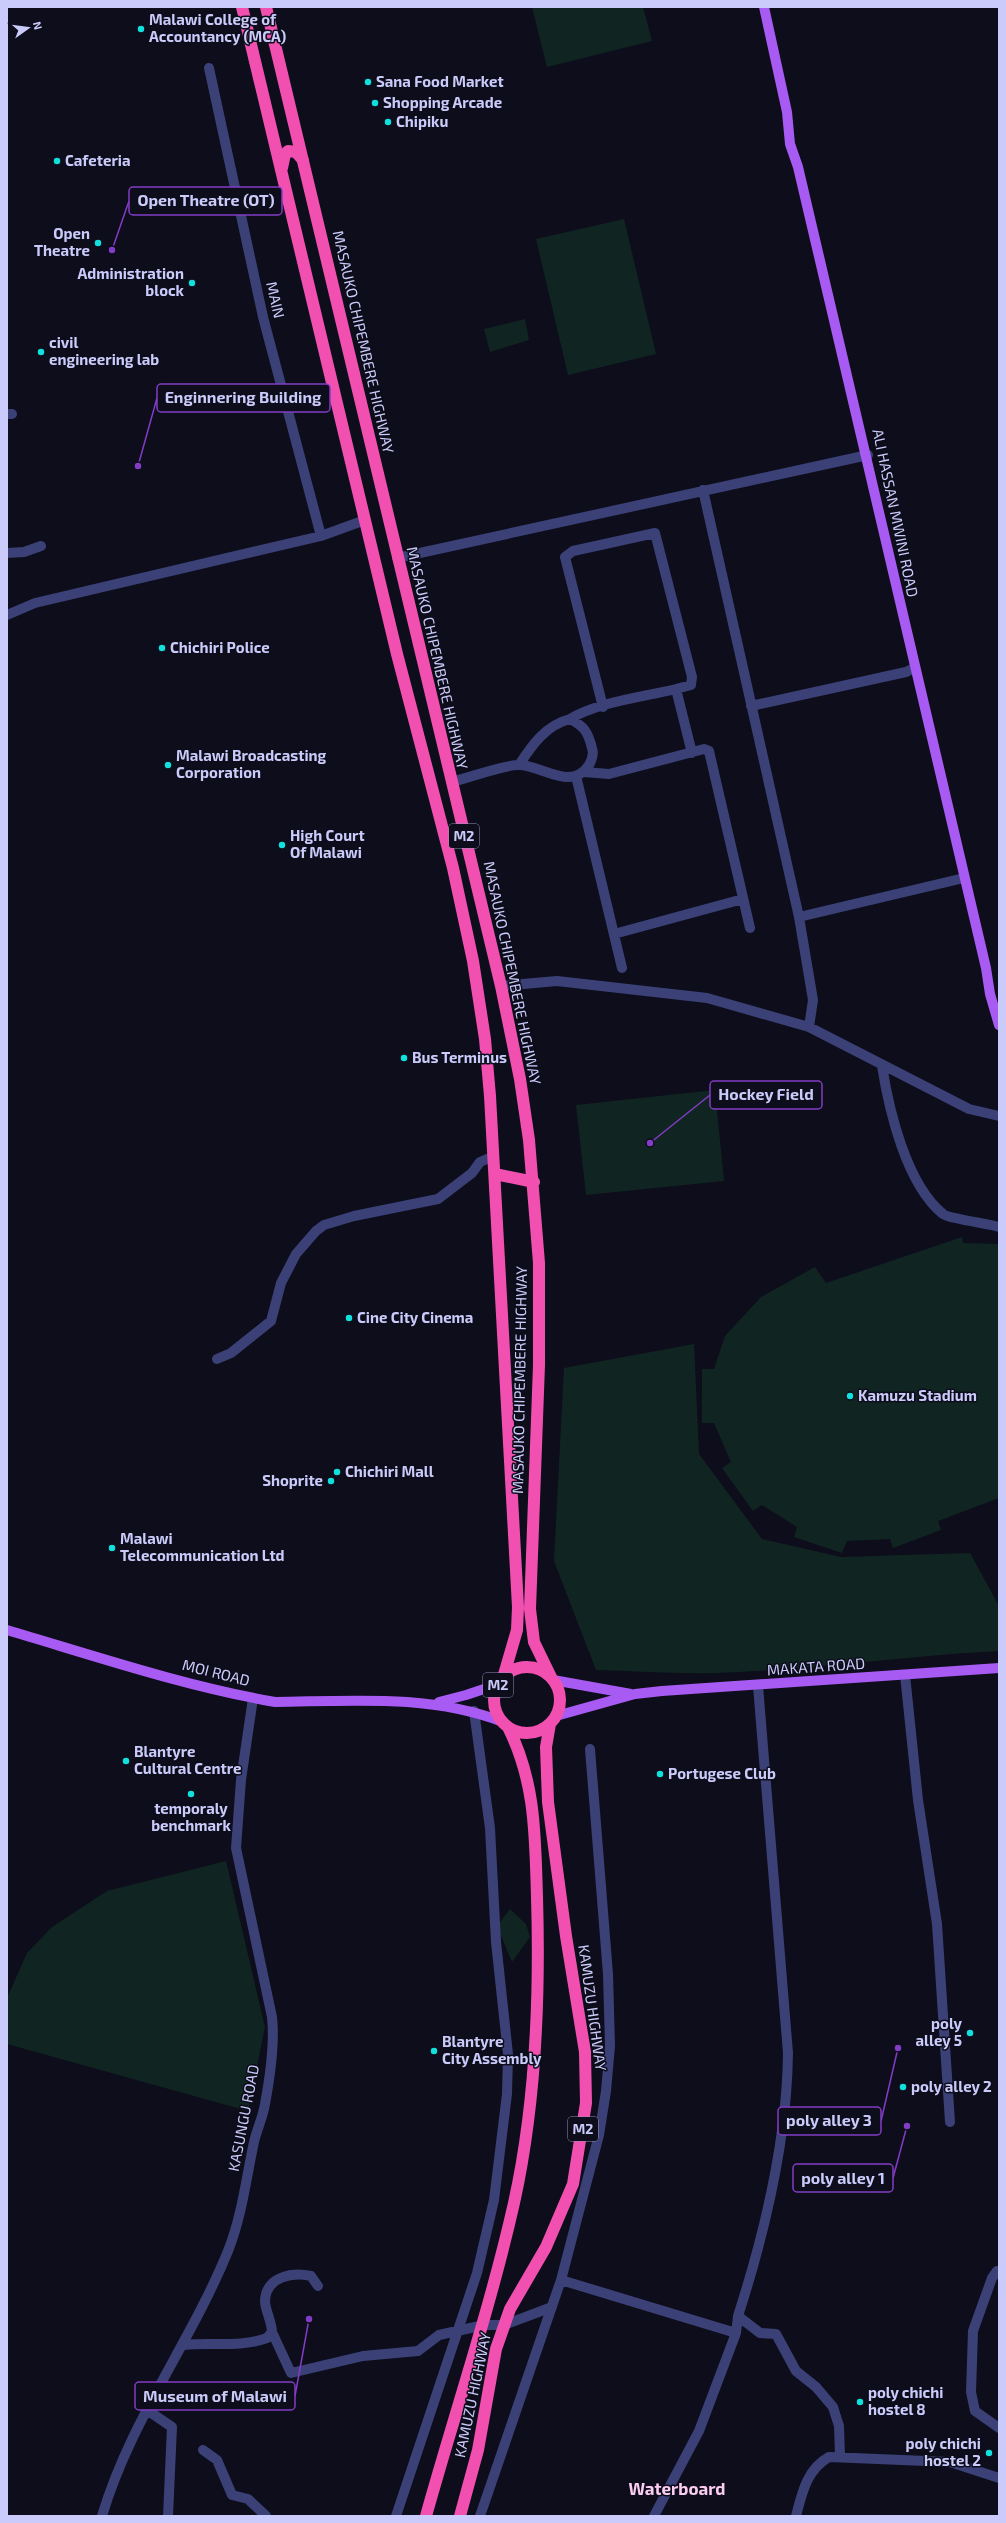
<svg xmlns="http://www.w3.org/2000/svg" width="1006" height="2523" viewBox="0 0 1006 2523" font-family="'Exo 2',sans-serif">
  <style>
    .green { fill: #102522 }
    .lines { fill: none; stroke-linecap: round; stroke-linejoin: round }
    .minor { stroke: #3b4077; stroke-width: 10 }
    .major { stroke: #a85bf2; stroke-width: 10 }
    .highway { stroke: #f150b0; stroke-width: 12 }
    .poi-dot { fill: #12e0dc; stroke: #0d0d1b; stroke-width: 1.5 }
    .labels { text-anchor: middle; stroke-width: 3; stroke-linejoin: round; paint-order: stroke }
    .shield { fill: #0d0d1b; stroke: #9292b8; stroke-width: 1 }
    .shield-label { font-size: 14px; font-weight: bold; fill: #cbcbfb }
    .poi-label { font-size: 15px; font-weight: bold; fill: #cbcbfb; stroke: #0d0d1b; text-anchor: start }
    .street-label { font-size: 15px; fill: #cbcbfb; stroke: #0d0d1b }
    .quarter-label { font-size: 17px; font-weight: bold; fill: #fbcdf0; stroke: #0d0d1b }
    .leader { fill: none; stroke: #833cc5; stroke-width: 1.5 }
    .callout-dot { fill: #833cc5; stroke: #0d0d1b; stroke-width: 1.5 }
    .callout { fill: #0d0d1b; stroke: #833cc5; stroke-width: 1.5 }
    .callout-label { font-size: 16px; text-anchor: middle; font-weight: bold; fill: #cbcbfb }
  </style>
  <rect width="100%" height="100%" fill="#0d0d1b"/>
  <path class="green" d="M532,7h111l9,34 -105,26z
    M624,219l32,135 -88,21 -32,-136z
    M525,319l4,21 -39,12 -6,-23z
    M715,1090l9,91 -138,14 -10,-90z
    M962,1237l1,6 36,1v254l-61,23 3,9 -48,18 -3,-9 -43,2 -5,12 -48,-16 3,-10 -35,-22 -9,6 -31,-43 9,-6 -17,-39h-12v-54h12l11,-33 36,-39 54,-30 11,16z
    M694,1344l5,110 63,85 79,18 129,-4 29,53v45c-95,5 -189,19 -285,22 -39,1 -79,-2 -118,-3l-42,-109 10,-193z
    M226,1861l39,166 -17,84 -241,-67v-46l20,-45 25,-26 55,-36z
    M510,1909l16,15 4,13 -18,25 -15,-36z"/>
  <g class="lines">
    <path class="minor" d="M209,68l54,249 58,219
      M237,202l51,-5
      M7,414h5
      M703,490l96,427 14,83 -4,27
      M7,553l17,-1 17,-6
      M397,558l471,-103
      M7,615l28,-12 286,-67 44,-16
      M676,689l16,64
      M751,706l155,-34 8,-4
      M570,719c28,-17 73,-22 106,-30l15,-4 1,-8 -37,-144 -82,18 -8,6 38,150
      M584,772l25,2 95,-25 5,2 41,177
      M576,776l46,192
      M451,782c15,-3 55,-18 68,-17 23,0 52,27 70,0 3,-5 5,-11 3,-17 -4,-16 -8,-22 -22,-29 -24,6 -38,26 -51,46
      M799,917l165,-39
      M614,934l129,-35
      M501,986l56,-5 150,17 102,29 160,82 30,7
      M882,1066c7,44 24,118 61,148 4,4 46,10 56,13
      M217,1359l14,-6 40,-32 10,-38 15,-29 20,-23 8,-6 30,-9 84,-17 34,-26 8,-11 14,-6
      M905,1675l13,125 19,124 13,198
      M999,2273l-2,-2 -5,7 -19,53 -2,61 4,19 24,17
      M561,2280l175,53
      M738,2316l22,17 16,1 20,37 20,16 17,20 6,19 1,30
      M272,2332l19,41 72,-17 55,-5 21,-16 45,-10h20l48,-18
      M184,2345c28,-3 55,3 83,-7l5,-6c0,-10 -7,-22 -7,-31 1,-25 28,-29 46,-25l7,10
      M147,2410l25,17 -4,89
      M203,2450l14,10 15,35 16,4 18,17
      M102,2516c28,-95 89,-174 126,-265 14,-35 18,-72 26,-109 3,-13 9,-25 11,-38 5,-27 10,-60 7,-87l-36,-169 5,-68 12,-82
      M396,2516l81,-243 17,-73 13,-106 1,-40 -12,-112 -6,-114 -16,-117
      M480,2516l81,-236 38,-145 7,-44 4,-45 -2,-72 -18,-225
      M654,2516l45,-85 37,-98 2,-17c27,-84 49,-175 50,-263l-30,-367
      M796,2516c6,-23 11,-47 33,-59l121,5 49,16"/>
    <path class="major" d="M764,7l23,105 3,32 8,23c65,267 124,535 188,801l4,26 9,31
      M7,1630c88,26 177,56 268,72 77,-1 155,-8 228,20
      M553,1680l78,14
      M439,1702l27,-7 33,-11
      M556,1716l79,-22 27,-3 337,-23"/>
    <path class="highway" d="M242,7l155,647 56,214 20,93 12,78 5,57 28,511 -1,23 -14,48
      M266,7l235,979 19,93 9,61 10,123v102l-9,244 4,33 17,35
      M282,168l3,-14 3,-3 8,1 7,8
      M495,1174l39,8
      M494 1700a33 33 0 1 1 66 0a33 33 0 1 1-66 0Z
      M426,2516c29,-104 64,-207 88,-313 22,-99 26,-205 23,-306 -2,-61 -1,-114 -29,-170
      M460,2516l18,-66 18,-101 14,-40 36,-62 27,-63 13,-81 -1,-51 -19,-116 -18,-134 -2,-55 4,-23"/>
  </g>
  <g class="poi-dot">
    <circle cx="141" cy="29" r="4"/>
    <circle cx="368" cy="82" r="4"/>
    <circle cx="375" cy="103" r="4"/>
    <circle cx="388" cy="122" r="4"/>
    <circle cx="57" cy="161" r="4"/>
    <circle cx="98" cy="243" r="4"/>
    <circle cx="192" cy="283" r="4"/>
    <circle cx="41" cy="352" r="4"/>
    <circle cx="162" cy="648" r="4"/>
    <circle cx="168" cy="765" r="4"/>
    <circle cx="282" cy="845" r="4"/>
    <circle cx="404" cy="1058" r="4"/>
    <circle cx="349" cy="1318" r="4"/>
    <circle cx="850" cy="1396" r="4"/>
    <circle cx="337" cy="1472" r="4"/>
    <circle cx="331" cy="1481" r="4"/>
    <circle cx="112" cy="1548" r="4"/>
    <circle cx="126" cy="1761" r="4"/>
    <circle cx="660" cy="1774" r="4"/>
    <circle cx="191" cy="1794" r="4"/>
    <circle cx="970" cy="2033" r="4"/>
    <circle cx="434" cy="2051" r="4"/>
    <circle cx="903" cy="2087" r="4"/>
    <circle cx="860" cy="2402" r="4"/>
    <circle cx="989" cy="2453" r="4"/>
  </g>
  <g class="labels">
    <g class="shield">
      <rect x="449" y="824" width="30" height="24" rx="3"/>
      <rect x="483" y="1673" width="30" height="24" rx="3"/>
      <rect x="568" y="2117" width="30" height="24" rx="3"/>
    </g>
    <g class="shield-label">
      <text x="464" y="841">M2</text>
      <text x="498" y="1690">M2</text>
      <text x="583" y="2134">M2</text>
    </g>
    <g class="poi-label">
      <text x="149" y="25">Malawi College of<tspan x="149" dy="17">Accountancy (MCA)</tspan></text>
      <text x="376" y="87">Sana Food Market</text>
      <text x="383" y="108">Shopping Arcade</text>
      <text x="396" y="127">Chipiku</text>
      <text x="65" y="166">Cafeteria</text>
      <text x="90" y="239" text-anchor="end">Open<tspan x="90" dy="17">Theatre</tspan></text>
      <text x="184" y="279" text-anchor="end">Administration<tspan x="184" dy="17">block</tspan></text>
      <text x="49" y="348">civil<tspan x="49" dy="17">engineering lab</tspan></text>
      <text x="170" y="653">Chichiri Police</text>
      <text x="176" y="761">Malawi Broadcasting<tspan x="176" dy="17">Corporation</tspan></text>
      <text x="290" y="841">High Court<tspan x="290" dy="17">Of Malawi</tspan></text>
      <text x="412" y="1063">Bus Terminus</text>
      <text x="357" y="1323">Cine City Cinema</text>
      <text x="858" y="1401">Kamuzu Stadium</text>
      <text x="345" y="1477">Chichiri Mall</text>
      <text x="323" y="1486" text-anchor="end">Shoprite</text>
      <text x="120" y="1544">Malawi<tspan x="120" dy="17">Telecommunication Ltd</tspan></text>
      <text x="134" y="1757">Blantyre<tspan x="134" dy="17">Cultural Centre</tspan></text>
      <text x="668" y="1779">Portugese Club</text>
      <text x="191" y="1814" text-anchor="middle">temporaly<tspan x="191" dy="17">benchmark</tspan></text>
      <text x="962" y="2029" text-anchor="end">poly<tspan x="962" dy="17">alley 5</tspan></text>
      <text x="442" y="2047">Blantyre<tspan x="442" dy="17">City Assembly</tspan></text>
      <text x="911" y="2092">poly alley 2</text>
      <text x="868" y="2398">poly chichi<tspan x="868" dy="17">hostel 8</tspan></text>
      <text x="981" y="2449" text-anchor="end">poly chichi<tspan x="981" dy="17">hostel 2</tspan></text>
    </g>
    <g class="street-label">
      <text transform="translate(275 300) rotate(77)" y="5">MAIN</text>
      <text transform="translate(363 342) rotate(77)" y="5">MASAUKO CHIPEMBERE HIGHWAY</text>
      <text transform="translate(895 513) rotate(78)" y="5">ALI HASSAN MWINI ROAD</text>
      <text transform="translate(437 658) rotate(77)" y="5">MASAUKO CHIPEMBERE HIGHWAY</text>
      <text transform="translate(512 973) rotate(78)" y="5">MASAUKO CHIPEMBERE HIGHWAY</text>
      <text transform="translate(520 1380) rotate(-89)" y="5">MASAUKO CHIPEMBERE HIGHWAY</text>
      <text transform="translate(816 1667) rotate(-4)" y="5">MAKATA ROAD</text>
      <text transform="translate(216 1673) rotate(14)" y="5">MOI ROAD</text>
      <text transform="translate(592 2008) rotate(82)" y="5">KAMUZU HIGHWAY</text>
      <text transform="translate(244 2118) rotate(-79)" y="5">KASUNGU ROAD</text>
      <text transform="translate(473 2395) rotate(-78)" y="5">KAMUZU HIGHWAY</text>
    </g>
    <g class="quarter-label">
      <text x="677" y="2495">Waterboard</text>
    </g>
  </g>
  <path class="leader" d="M112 250L129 201M138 466L157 398M650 1143L710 1095M898 2048L881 2121M907 2126L893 2178M309 2319L295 2396"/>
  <g class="callout-dot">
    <circle cx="112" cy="250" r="4"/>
    <circle cx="138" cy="466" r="4"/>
    <circle cx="650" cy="1143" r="4"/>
    <circle cx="898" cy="2048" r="4"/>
    <circle cx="907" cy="2126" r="4"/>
    <circle cx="309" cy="2319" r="4"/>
  </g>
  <g class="callout">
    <rect x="129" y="187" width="153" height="28" rx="4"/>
    <rect x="157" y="384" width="173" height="28" rx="4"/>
    <rect x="710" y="1081" width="112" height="28" rx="4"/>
    <rect x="778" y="2107" width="103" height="28" rx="4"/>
    <rect x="793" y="2164" width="100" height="28" rx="4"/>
    <rect x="135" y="2382" width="160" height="28" rx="4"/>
  </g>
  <g class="callout-label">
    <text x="206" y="206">Open Theatre (OT)</text>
    <text x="243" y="403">Enginnering Building</text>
    <text x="766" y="1100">Hockey Field</text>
    <text x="829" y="2126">poly alley 3</text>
    <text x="843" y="2184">poly alley 1</text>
    <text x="215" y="2402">Museum of Malawi</text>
  </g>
  <rect width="1006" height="2523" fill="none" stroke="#cbcbfb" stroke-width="16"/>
  <g transform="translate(28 28) rotate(76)" stroke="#0d0d1b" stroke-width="3" paint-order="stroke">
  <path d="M0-3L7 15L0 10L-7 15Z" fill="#cbcbfb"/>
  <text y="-6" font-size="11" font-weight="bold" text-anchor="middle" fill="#cbcbfb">N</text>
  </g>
</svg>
